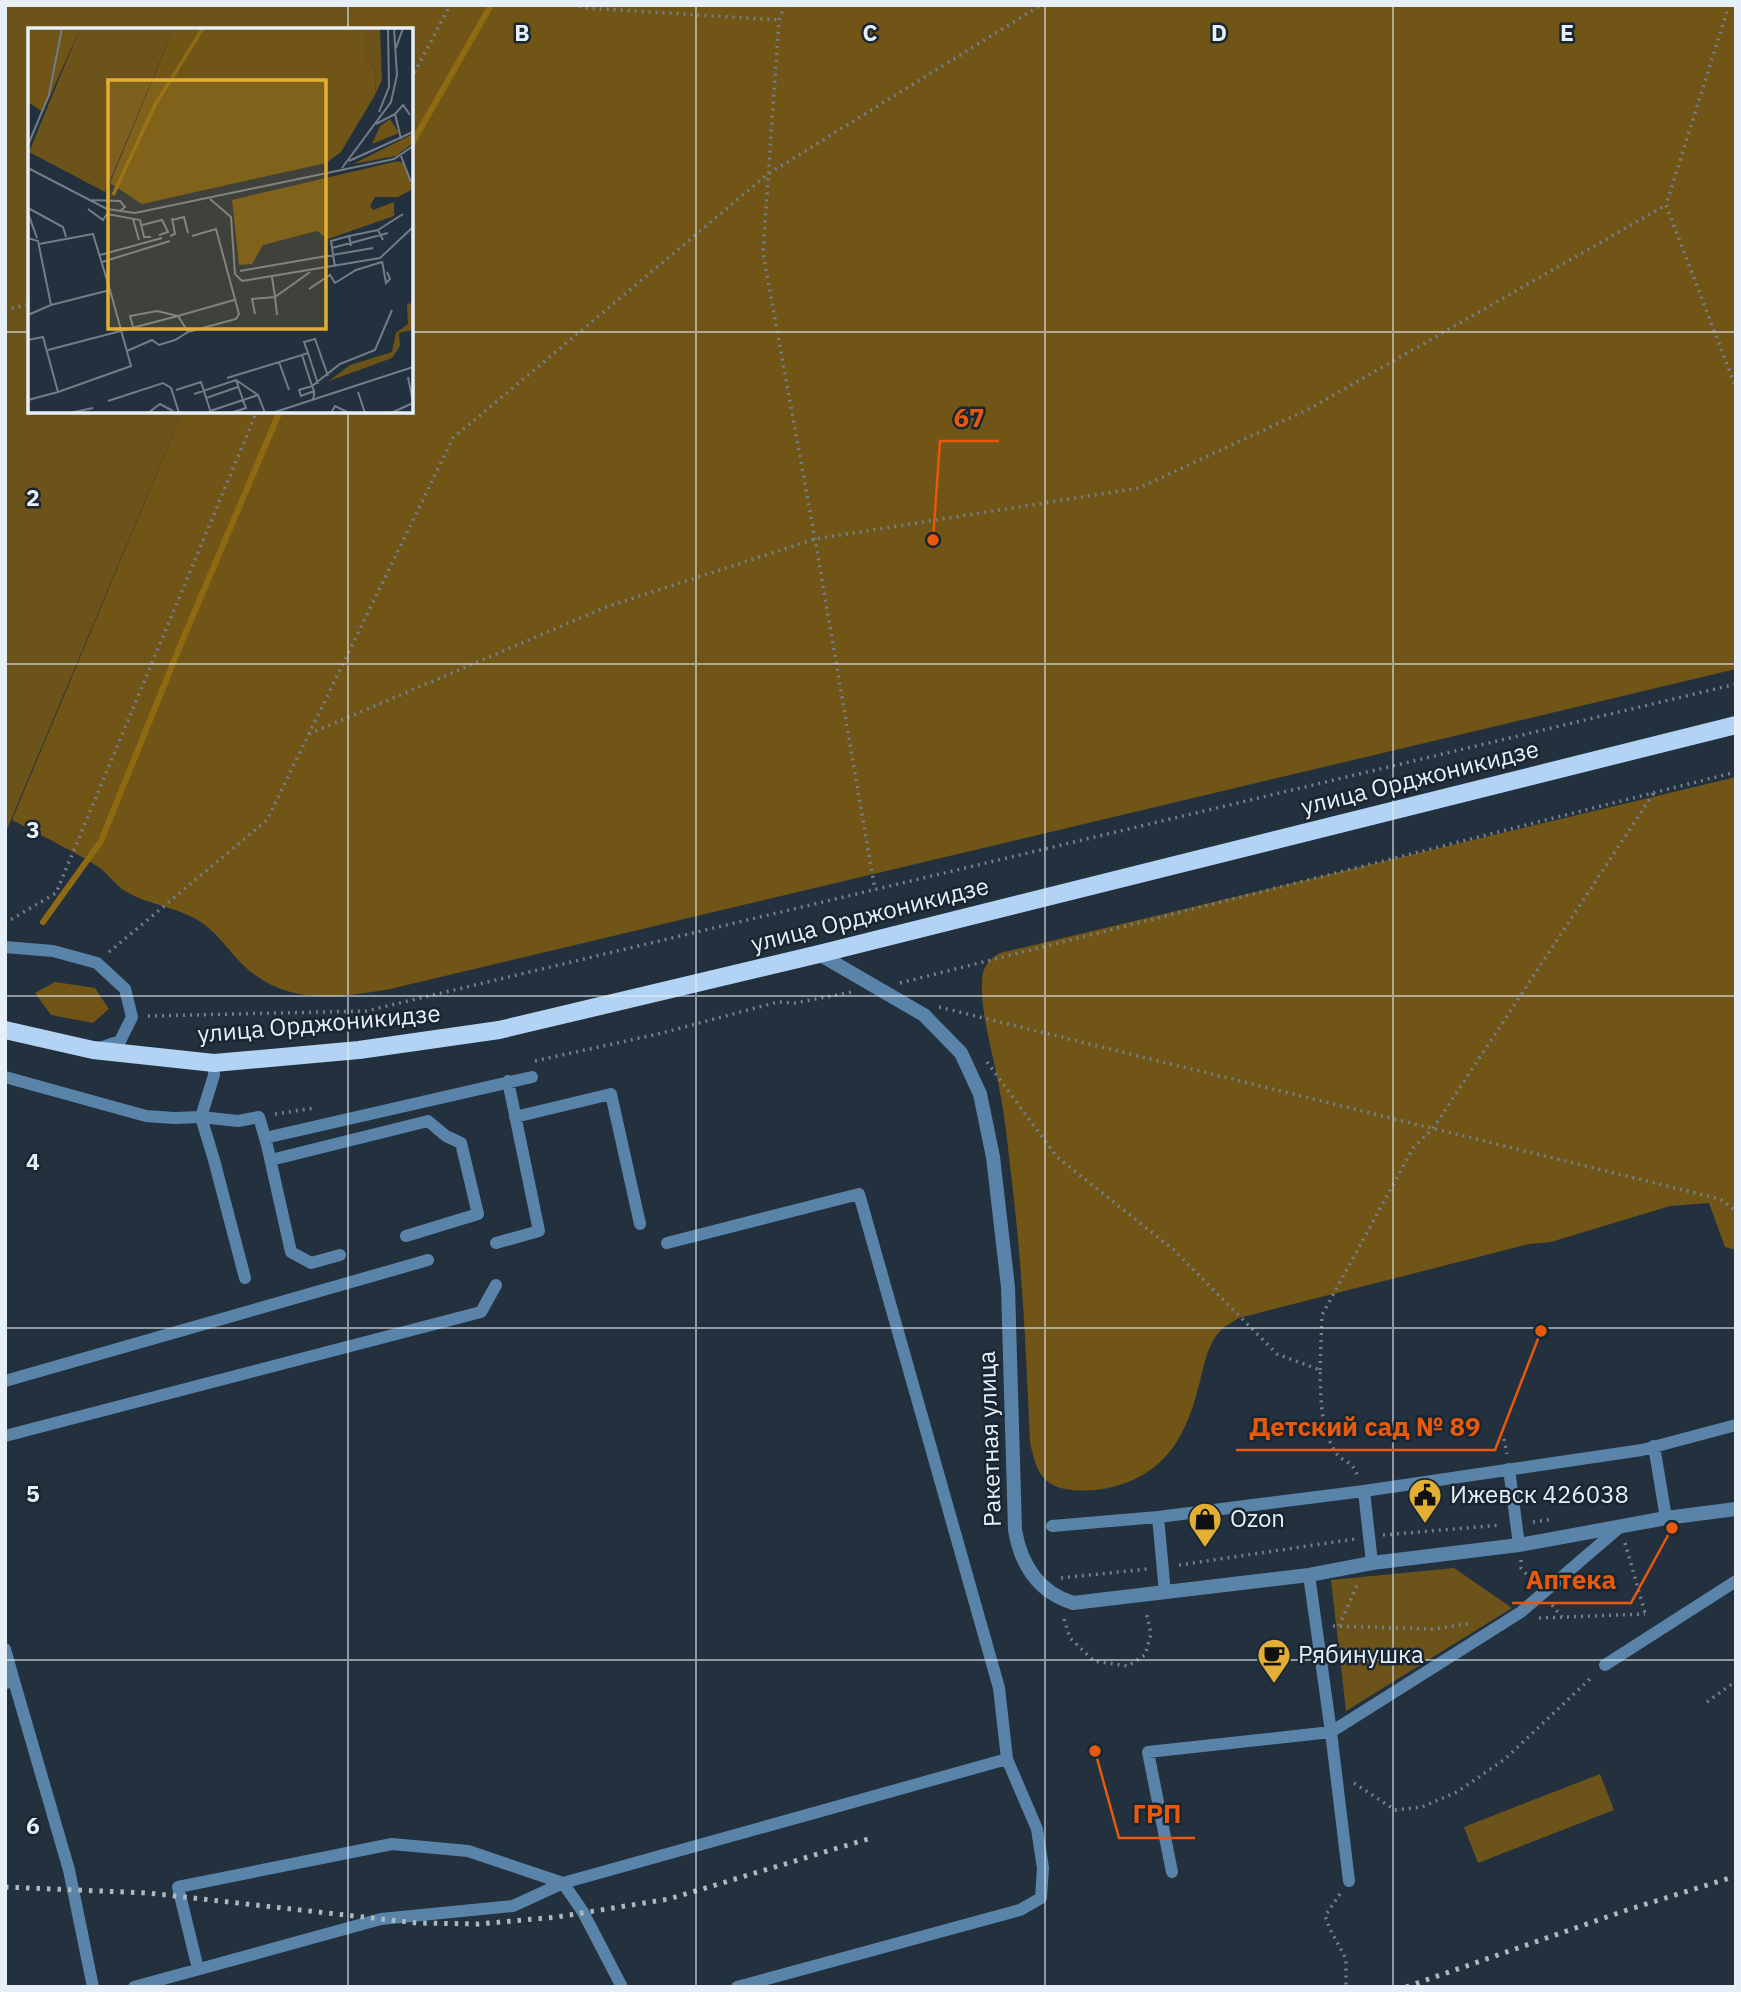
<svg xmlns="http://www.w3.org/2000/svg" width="1741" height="1992" viewBox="0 0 1741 1992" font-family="'IBM Plex Sans',sans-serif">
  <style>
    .green { fill: #6c531a }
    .forest { fill: #705516 }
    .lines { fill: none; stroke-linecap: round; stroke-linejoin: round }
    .stream { stroke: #8e6b13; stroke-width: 6 }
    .path { stroke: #737f8a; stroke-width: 3.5; stroke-dasharray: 2 5; stroke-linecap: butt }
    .lane { stroke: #5983a9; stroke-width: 12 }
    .street { stroke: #5983a9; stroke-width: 14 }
    .primary { stroke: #b2d3f3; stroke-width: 18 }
    .rail { stroke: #aeb8c1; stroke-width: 5; stroke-dasharray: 3.5 7; stroke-linecap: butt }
    .grid { fill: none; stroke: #e7f0f8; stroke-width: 2; stroke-opacity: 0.55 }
    .labels { text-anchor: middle; stroke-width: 5; stroke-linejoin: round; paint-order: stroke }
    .street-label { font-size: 24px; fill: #e7f0f8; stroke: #192632 }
    .poi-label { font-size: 24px; fill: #e7f0f8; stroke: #192632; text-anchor: start }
    .inset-river { fill: none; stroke: #8e6b13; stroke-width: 3.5 }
    .inset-road { fill: none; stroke: #717d88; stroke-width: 2 }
    .view { fill: #e2ae34; fill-opacity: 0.15; stroke: #e2ae34; stroke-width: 3.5 }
    .inset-edge { fill: none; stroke: #e7f0f8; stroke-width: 3.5 }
    .grid-label { font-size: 23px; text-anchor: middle; font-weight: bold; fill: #e7f0f8; stroke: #192632; stroke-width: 5; stroke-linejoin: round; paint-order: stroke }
    .leader { fill: none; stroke: #e8590c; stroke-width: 2.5 }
    .callout-dot { fill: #e8590c; stroke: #192632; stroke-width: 2.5 }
    .callout-label { font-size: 26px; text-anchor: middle; font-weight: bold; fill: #e8590c; stroke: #192632; stroke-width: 5; stroke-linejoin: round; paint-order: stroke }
  </style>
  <rect width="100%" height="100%" fill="#23303d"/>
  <path class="green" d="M5,5h348l-10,25h-313v381h153l-178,423z
    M1454,1568l58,40 -166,103 -15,-131z
    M1600,1774l14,36 -136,53 -14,-36z"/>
  <path class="forest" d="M353,5h1383v664l-1346,320c-53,9 -103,17 -146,-23 -16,-16 -30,-38 -50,-48 -20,-11 -48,-14 -69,-27 -11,-7 -18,-19 -28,-25 -27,-17 -57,-31 -85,-46l171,-409h228v-381h-68z
    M1736,777v473l-11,-3 -16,-44 -39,3 -119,36 -22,2 -290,74c-6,4 -13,7 -18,12 -12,12 -15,28 -19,43 -11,44 -22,83 -65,105 -23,11 -46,15 -72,11 -26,-5 -30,-24 -35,-47 -4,-92 -8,-184 -20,-276 -3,-28 -6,-56 -12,-84 -6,-33 -17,-66 -16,-100 0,-14 6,-22 18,-29z
    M55,982l40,6 14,21 -16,14 -42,-8 -16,-22z"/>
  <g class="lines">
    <path class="stream" d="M411,145l80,-140
      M43,922l58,-81 79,-195 100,-235"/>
    <path class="path" d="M572,5l15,3 192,12
      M785,5l-6,15 -16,233 52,286 60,351
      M1729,5l-63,200 70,183
      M411,79l39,-74
      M5,310l25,-6
      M309,734l297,-127 209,-68 324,-51 172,-80 355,-203
      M5,923l51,-30 201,-482
      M109,952l158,-132 186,-382 315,-264 273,-169
      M900,983l836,-211
      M939,1007l781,192 16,12
      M148,1016l218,-5 1370,-327
      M535,1061l123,-27 120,-32 17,1 57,-11
      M987,1062l70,95 117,93 103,104 43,16c1,28 0,58 16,83 8,11 16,6 22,24
      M275,1114l40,-6
      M1320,1370l2,-55 91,-167 21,-21 221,-336
      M1504,1439l3,15
      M1533,1522l20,-3
      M1383,1535l118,-10
      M1625,1543l20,70
      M1521,1560v8l13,15
      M1179,1565l176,-26
      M1061,1578l86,-9
      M1552,1605l10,12
      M1539,1618l106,-4
      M1064,1619l6,19 24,23 34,5 17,-11 6,-21 -5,-23
      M1333,1626l100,3 35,-5
      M1339,1626l19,-43
      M1707,1702l29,-21
      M1354,1783l41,27 27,-3 35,-15 48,-33 88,-83
      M1340,1894l-15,22 5,13 16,30v28"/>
    <path class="lane" d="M5,947l48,4 44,12 28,26 7,28 -12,24 -20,7
      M214,1063v12l-13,42 13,43 31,118
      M5,1077l141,39 28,2 27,-1 37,4 21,-4 8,28 24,107 20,11 29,-8
      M515,1117l96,-23 29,130
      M265,1138l267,-61
      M271,1160l157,-39 18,15 15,7 17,71 -72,22
      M496,1243l43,-12 -31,-150
      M667,1243l192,-49 140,494 8,71 30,70 6,39 -2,30 -21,12 -283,77
      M5,1381l423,-121
      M5,1436l476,-124 15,-27
      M1654,1446l12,72
      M1509,1469l10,76
      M1364,1491l8,72
      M1158,1517l7,76
      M1052,1526l106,-9 206,-26 278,-41 94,-25
      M1309,1575l22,157 190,-120 99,-85
      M5,1649l9,32 -8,2
      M1605,1665l131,-84
      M14,1681l55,189 24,117
      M1172,1872l-24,-120 183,-20 18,149
      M198,1969l-20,-82 214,-43 76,7 95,32 444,-124
      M134,1987l247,-68 132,-13 50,-23 20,29 39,75"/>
    <path class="street" d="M819,954l105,61 37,38 19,41 13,63 15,130 7,243c6,35 23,62 58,73l236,-28 63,-12 147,-18 147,-27 70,-9"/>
    <path class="primary" d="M5,1030l88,20 121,13 145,-13 140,-20 320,-76 917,-229"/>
    <path class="rail" d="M5,1887l143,6 269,30 62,1 78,-7 112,-18 202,-61
      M1406,1987l221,-77 109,-34"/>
  </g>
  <path class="grid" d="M348,5v25M696,5v1982M1045,5v1982M1393,5v1982M5,332h25M411,332h1325M348,411v1576M5,664h1731M5,996h1731M5,1328h1731M5,1660h1731"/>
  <defs>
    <symbol id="civic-pin" viewBox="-11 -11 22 30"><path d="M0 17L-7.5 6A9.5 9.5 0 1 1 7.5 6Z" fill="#e2ae34" stroke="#192632"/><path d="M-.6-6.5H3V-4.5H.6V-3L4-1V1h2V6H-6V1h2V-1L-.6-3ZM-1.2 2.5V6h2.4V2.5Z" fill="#111"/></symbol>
    <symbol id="shop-pin" viewBox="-11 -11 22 30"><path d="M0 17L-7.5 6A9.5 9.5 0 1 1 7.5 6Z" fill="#e2ae34" stroke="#192632"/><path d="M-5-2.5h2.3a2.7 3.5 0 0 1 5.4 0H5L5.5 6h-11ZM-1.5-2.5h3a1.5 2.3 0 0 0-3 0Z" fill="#111"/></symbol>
    <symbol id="cafe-pin" viewBox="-11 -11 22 30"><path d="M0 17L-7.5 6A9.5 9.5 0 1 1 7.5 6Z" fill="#e2ae34" stroke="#192632"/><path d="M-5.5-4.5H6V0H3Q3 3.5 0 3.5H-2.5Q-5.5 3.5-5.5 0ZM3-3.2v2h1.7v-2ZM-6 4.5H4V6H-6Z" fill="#111"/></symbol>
  </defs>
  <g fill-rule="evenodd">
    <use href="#civic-pin" x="1406" y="1476" width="38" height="52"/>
    <use href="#shop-pin" x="1186" y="1500" width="38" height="52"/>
    <use href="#cafe-pin" x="1255" y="1636" width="38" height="52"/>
  </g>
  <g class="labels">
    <g class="street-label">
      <text transform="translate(1420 778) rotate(-14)" y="8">улица Орджоникидзе</text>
      <text transform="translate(870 915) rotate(-14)" y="8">улица Орджоникидзе</text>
      <text transform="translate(319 1024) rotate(-5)" y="8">улица Орджоникидзе</text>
      <text transform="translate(990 1439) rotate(-92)" y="8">Ракетная улица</text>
    </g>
    <g class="poi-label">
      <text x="1450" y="1503">Ижевск 426038</text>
      <text x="1230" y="1527">Ozon</text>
      <text x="1298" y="1663">Рябинушка</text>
    </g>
  </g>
  <g transform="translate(28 28)">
    <rect width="385" height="385" fill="#23303d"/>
    <path d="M52,0h94l-69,164 -76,-40zM336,0h16l2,52 -7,15 1,-22 -12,-19zM385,275l-1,27 -13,3 1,13 -8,12 -63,23 21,-16 42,-13 4,-19 12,-9 -1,-20z" fill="#6c531a"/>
    <path d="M0,0h52l-37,84 -15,-10zM146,0h190v26l12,19 -1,22 -34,57 -15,11 -184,41 -32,-21zM362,91l9,14 -27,11 8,-18zM385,106v9l-17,13 -43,8zM370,133l5,2 10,26 -15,8h-23l-5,9 3,4 21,-8v14l-66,23 -11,-8 -54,14 -11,19 -13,1 -7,-65z" fill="#705516"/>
    <path class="inset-river" d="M85,167l42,-90 48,-77"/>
    <path class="inset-road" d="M368,20l7,-20M351,84l10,-25 -1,-59M367,86l8,-9 7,10M348,96l19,-10 6,25M0,117l21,-50 13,-67M373,128l10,26M321,133l64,-29M0,140l79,41 28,4 259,-54 19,-13M314,140l49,-66 6,-27 -3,-47M182,171l21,18 4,57 7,7 138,-23 33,-31M62,172l30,1 5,6 -5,4M0,180l35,19 3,10M60,181l15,11 4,-6 33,6 4,17h7M0,185l9,25M105,191l6,21M144,192l12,-3 4,16M114,197l20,-5 6,12 -9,3M142,208l5,-2 -3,-16M0,210l10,3 13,64M355,212l-5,-10 25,-16M323,218l-2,-10 29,-6M304,220l56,-15M72,227l62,-17M354,233l4,22 4,-4 -3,-7M74,234l68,-21M307,239l-4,-26 18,-5M212,243l133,-23M244,249l3,20 35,-25M281,261l21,-14 5,8 21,-13 26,-8M227,286l-3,-15 23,-2 2,18M0,287l23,-10 59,-15 -17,-56 -54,10M105,299l-3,-11 27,-5 21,5 56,-16M160,304l48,-13 3,-5 -23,-85 -24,7M0,312l15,-3 15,55 -30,8M20,322l130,-34 10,16 -13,8 -16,5 -7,-5 -25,11M280,325l10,31M274,327l6,-2 -4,-11 11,-3 13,37M251,334l10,28M380,349l5,25M199,350l75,-23 10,31 28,-22 35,-14 17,-40M148,362l25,-8 10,31M30,364l73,-26 -21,-76M330,364l7,21M166,366l42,-14 22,15M178,370l32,-11M285,372l1,-5v-4l-2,-5 -13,4 2,6 13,-5M80,373l55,-18 8,5 8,25M182,383l33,-11 -7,-20M42,385l23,-5M120,385l12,-9 13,7M202,385l16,-5 -3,-8 15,-5 7,18M244,385l141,-46M303,385l4,-7 14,7M363,385l22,-10"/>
    <path class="view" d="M80,52h218v249h-218z"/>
    <rect width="385" height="385" class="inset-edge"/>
  </g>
  <g class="grid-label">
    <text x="522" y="41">B</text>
    <text x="870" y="41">C</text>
    <text x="1219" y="41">D</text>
    <text x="1567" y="41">E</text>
    <text x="33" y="506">2</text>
    <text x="33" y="838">3</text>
    <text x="33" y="1170">4</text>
    <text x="33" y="1502">5</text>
    <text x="33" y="1834">6</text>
  </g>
  <path class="leader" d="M933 540L940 441H999M1541 1331L1495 1450H1236M1672 1528L1631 1603H1512M1095 1751L1119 1838H1195"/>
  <g class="callout-dot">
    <circle cx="933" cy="540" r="7"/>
    <circle cx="1541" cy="1331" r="7"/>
    <circle cx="1672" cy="1528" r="7"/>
    <circle cx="1095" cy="1751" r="7"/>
  </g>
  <g class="callout-label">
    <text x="969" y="427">67</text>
    <text x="1365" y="1436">Детский сад № 89</text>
    <text x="1571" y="1589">Аптека</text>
    <text x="1157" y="1823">ГРП</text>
  </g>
  <rect width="1741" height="1992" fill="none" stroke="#e7f0f8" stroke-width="14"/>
</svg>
